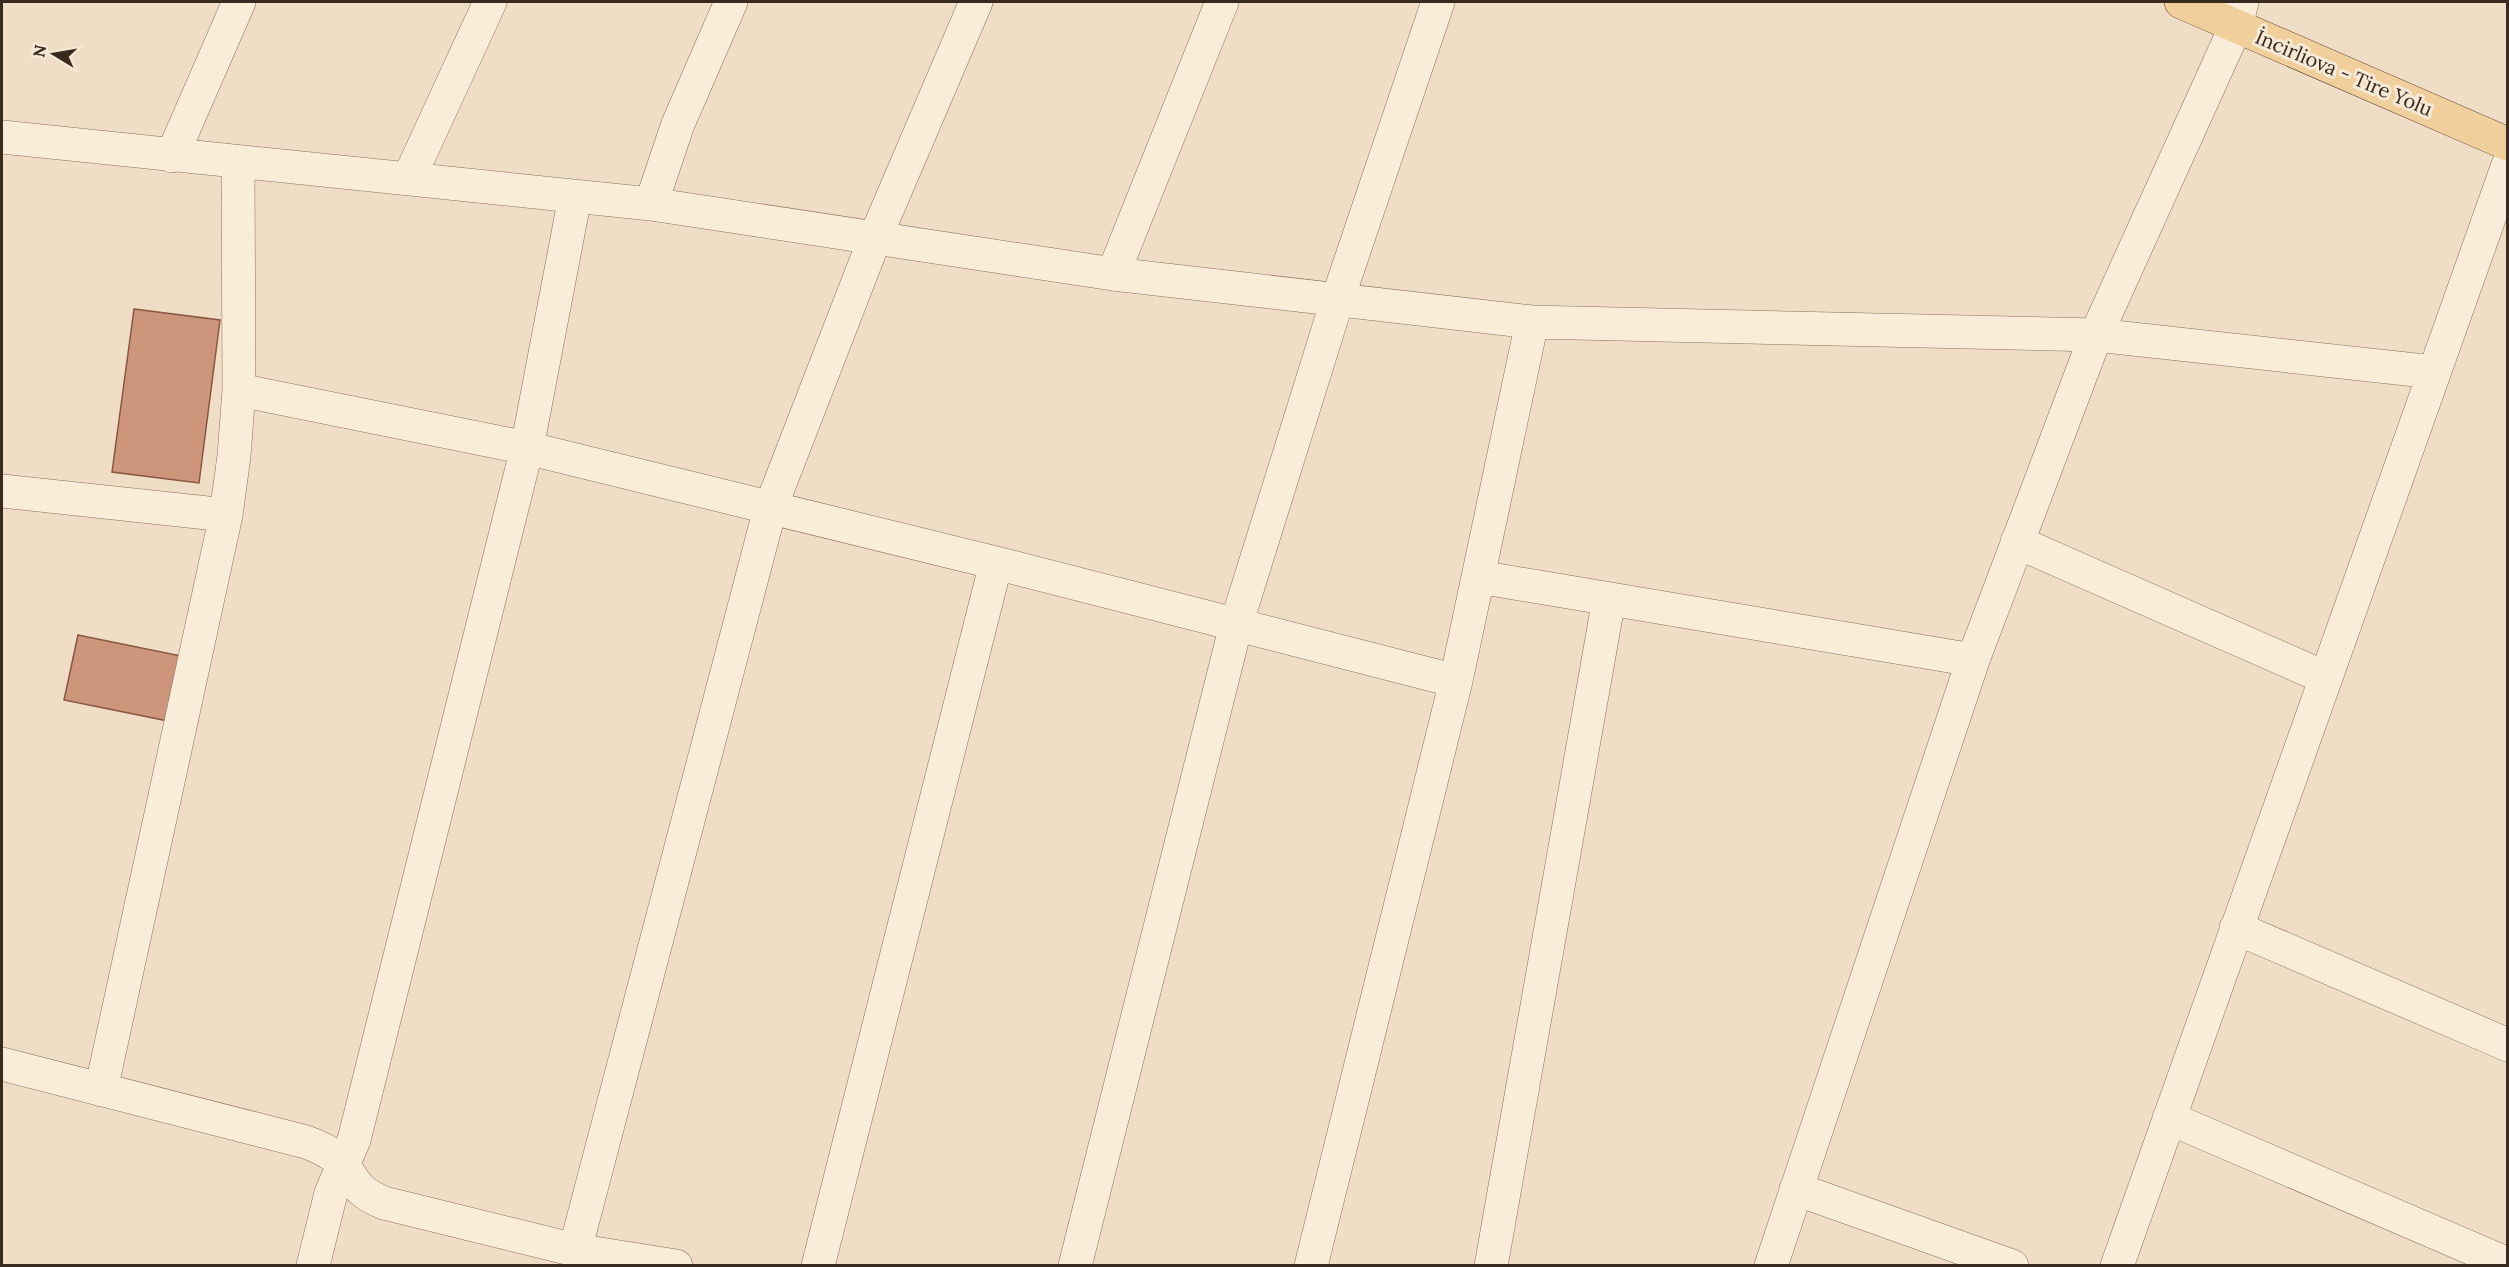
<svg xmlns="http://www.w3.org/2000/svg" width="2509" height="1267" viewBox="0 0 2509 1267" font-family="Lora,serif">
  <style>
    .building { fill: #cd957b; stroke: #895641; stroke-width: 1.5 }
    .lines { fill: none; stroke-linecap: round; stroke-linejoin: round }
    .minor-casing { stroke: #8a6f5b; stroke-width: 34 }
    .major-casing { stroke: #583e2f; stroke-width: 34 }
    .minor { stroke: #f9ecd9; stroke-width: 33 }
    .major { stroke: #f1cf9d; stroke-width: 33 }
    .labels { text-anchor: middle; stroke-width: 6; stroke-linejoin: round; paint-order: stroke }
    .street-label { font-size: 20px; fill: #3a291f; stroke: #f6e9d5 }
  </style>
  <rect width="100%" height="100%" fill="#efdec5"/>
  <path class="building" d="M134,309l86,11 -21,163 -87,-11z
    M78,635l113,23 -13,65 -114,-23z"/>
  <g class="lines">
    <defs>
      <path id="minor" d="M2,137l649,67 462,70 419,48 564,13 338,37
        M172,156l67,-154
        M409,178l81,-176
        M651,204l27,-80 53,-122
        M1113,274l109,-272
        M239,390l288,58 469,115 460,118
        M2,491l224,24
        M2017,542l309,136
        M1479,577l494,83
        M2236,928l272,117
        M2,1064l304,78c11,4 21,8 30,16 21,20 14,31 48,45l191,47 101,16
        M101,1090l125,-575 8,-59 5,-66 -1,-228
        M2169,1118l339,146
        M1796,1189l216,77
        M575,1250l195,-741 105,-271 101,-236
        M313,1266l18,-73 23,-53 173,-692 48,-251
        M818,1266l178,-703
        M1075,1266l161,-641 101,-324 101,-299
        M1311,1266l145,-585 76,-359
        M1491,1266l118,-667
        M1771,1266l202,-606 123,-325 140,-309 6,-24
        M2117,1266l391,-1101"/>
      <path id="major" d="M2181,2l327,142"/>
    </defs>
    <use href="#minor" class="minor-casing"/>
    <use href="#major" class="major-casing"/>
    <use href="#minor" class="minor"/>
    <use href="#major" class="major"/>
  </g>
  <g class="labels">
    <g class="street-label">
      <text transform="translate(2344 73) rotate(23)" y="7">İncirliova - Tire Yolu</text>
    </g>
  </g>
  <rect width="2509" height="1267" fill="none" stroke="#3a291f" stroke-width="6"/>
  <g transform="translate(54 54) rotate(281)" stroke="#f6e9d5" stroke-width="4.5" paint-order="stroke">
  <path d="M0-4.5L10 22L0 15L-10 22Z" fill="#3a291f"/>
  <text y="-9" font-size="16" font-weight="bold" text-anchor="middle" fill="#3a291f">N</text>
  </g>
</svg>
